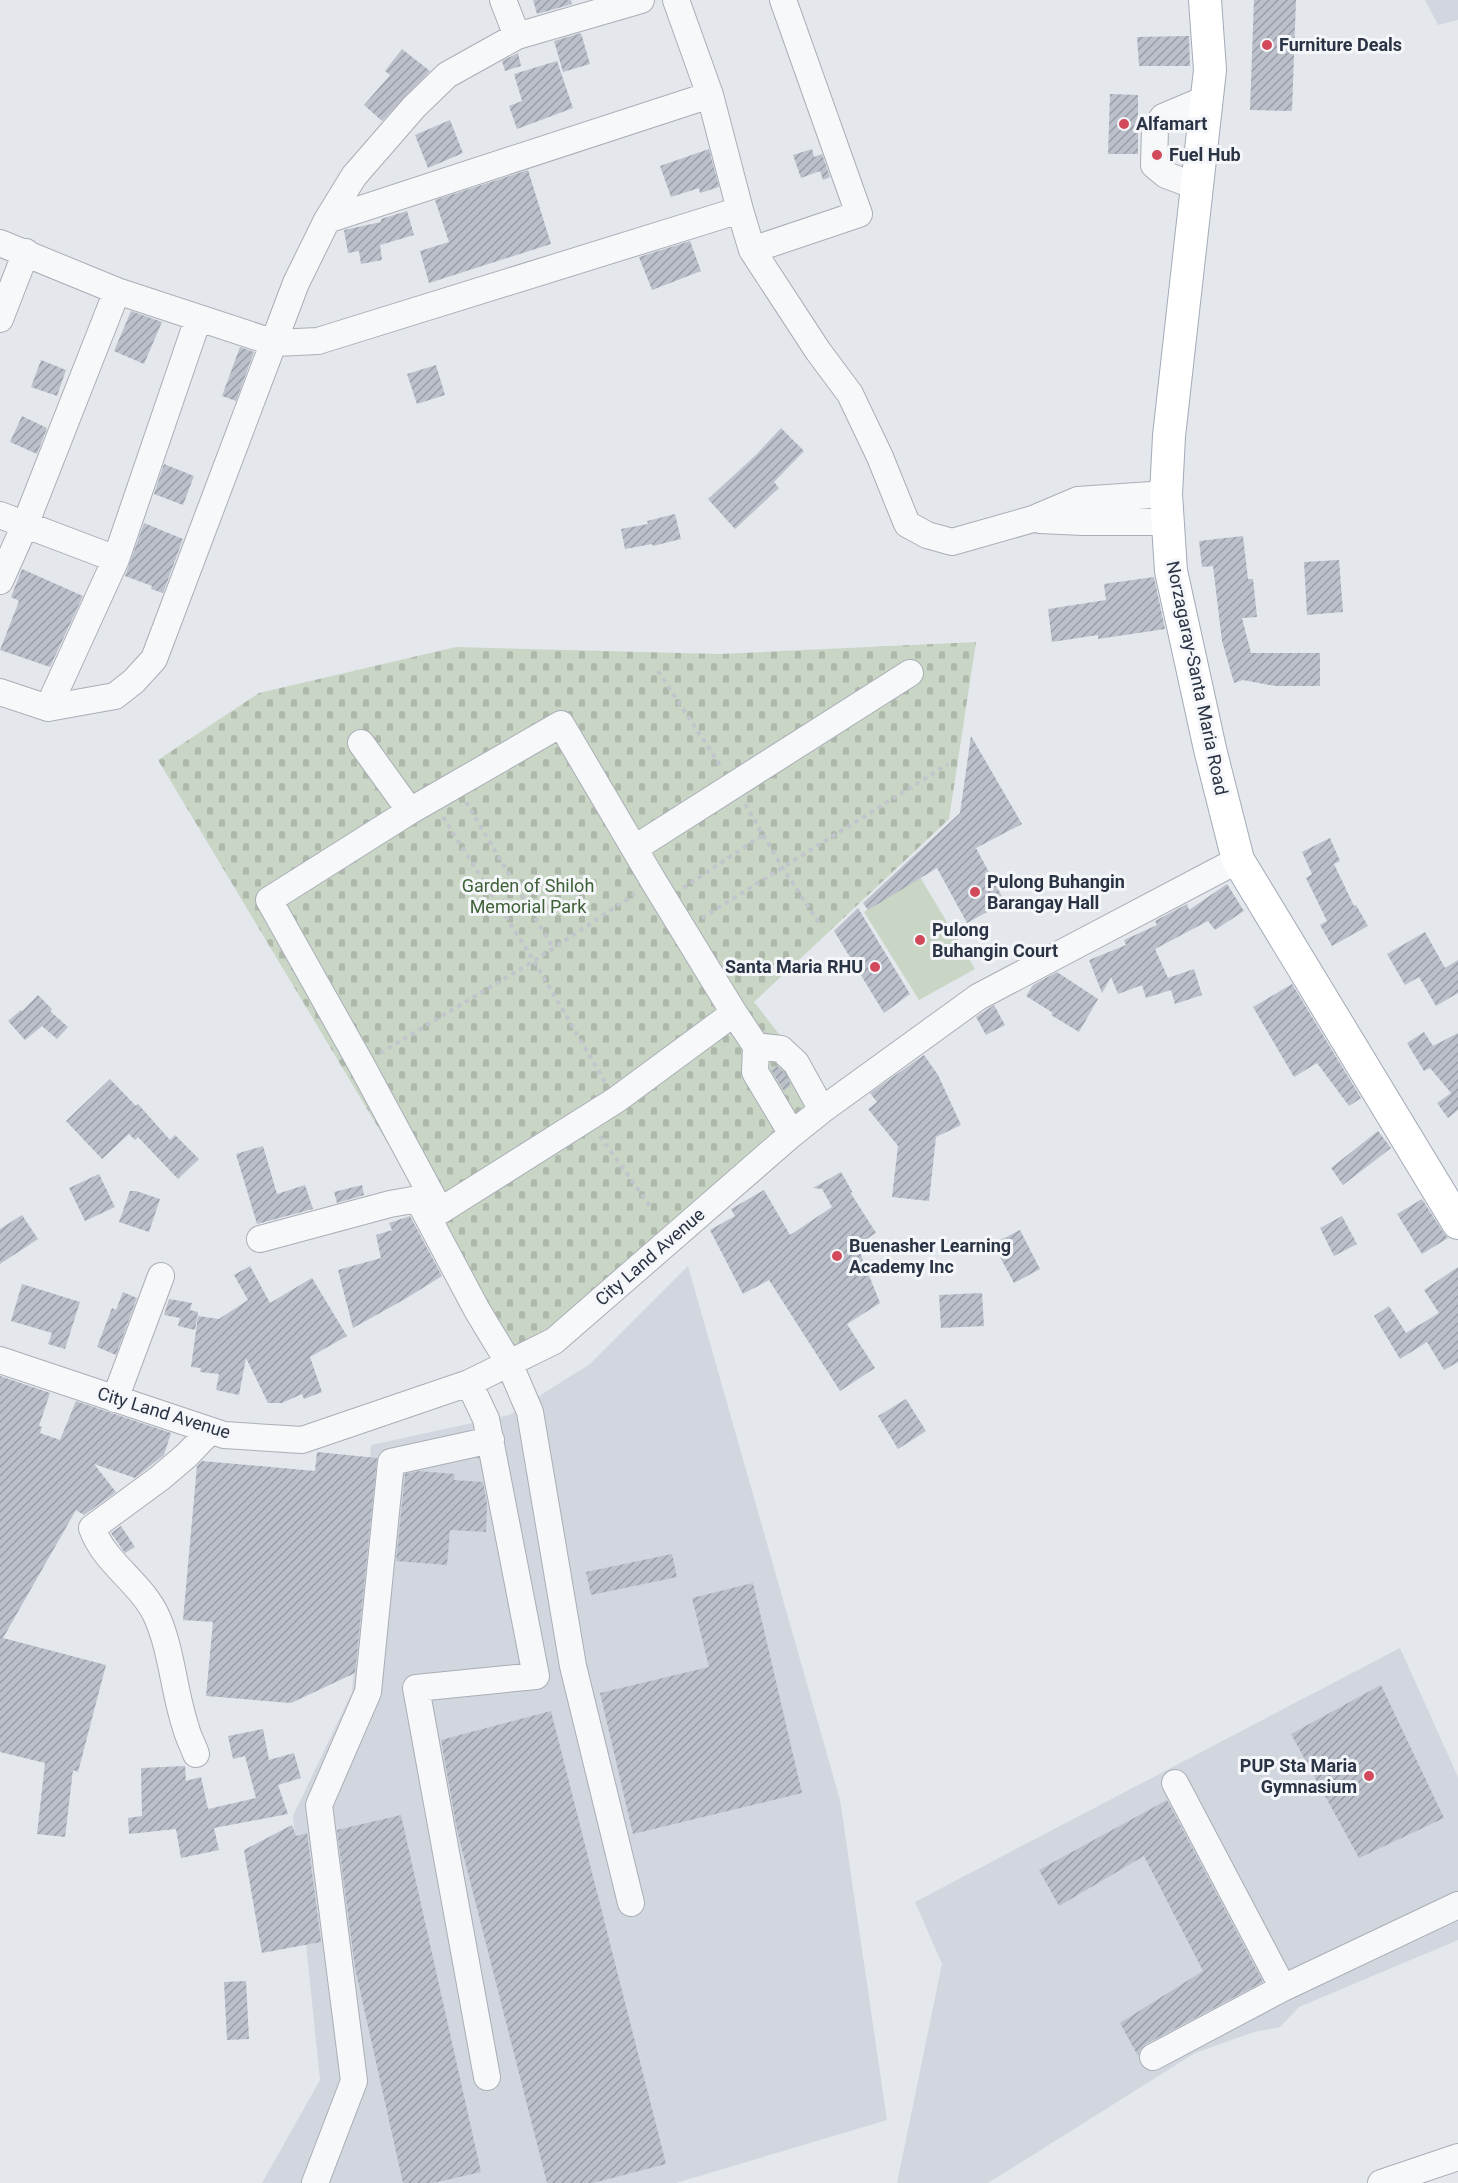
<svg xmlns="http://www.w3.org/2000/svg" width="1458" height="2183" viewBox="0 0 1458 2183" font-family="Roboto,sans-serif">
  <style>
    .built { fill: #d2d6de }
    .green { fill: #c9d6c5 }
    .cemetery { fill: url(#cemetery-stones) }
    .building { fill: url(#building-hatch) }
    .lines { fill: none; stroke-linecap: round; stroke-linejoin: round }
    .minor-casing { stroke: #a9aeb7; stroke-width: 28 }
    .major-casing { stroke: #a3abb8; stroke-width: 34 }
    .path { stroke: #c2c5cb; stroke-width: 4; stroke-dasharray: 4.5 4.5; stroke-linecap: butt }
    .minor { stroke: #f7f8fa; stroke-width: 26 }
    .major { stroke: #fff; stroke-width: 32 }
    .poi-dot { fill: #d1495b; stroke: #f4f6f9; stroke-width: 2 }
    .labels { text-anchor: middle; stroke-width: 6; stroke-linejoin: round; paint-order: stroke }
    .poi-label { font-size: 18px; font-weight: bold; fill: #2b3445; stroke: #f4f6f9; text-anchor: start }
    .street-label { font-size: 18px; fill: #2b3445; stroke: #f4f6f9 }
    .park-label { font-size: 18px; fill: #3f6138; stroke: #f4f6f9 }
  </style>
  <defs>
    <pattern id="cemetery-stones" width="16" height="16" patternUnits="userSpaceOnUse" patternTransform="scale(1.5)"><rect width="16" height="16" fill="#c9d6c5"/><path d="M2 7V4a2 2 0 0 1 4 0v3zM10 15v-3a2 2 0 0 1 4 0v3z" fill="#adb8ab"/></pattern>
    <pattern id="building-hatch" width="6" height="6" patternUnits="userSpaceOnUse" patternTransform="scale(1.5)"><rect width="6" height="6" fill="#bbc0ca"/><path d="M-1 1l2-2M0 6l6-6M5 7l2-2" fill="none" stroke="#989da6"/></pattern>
  </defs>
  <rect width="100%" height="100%" fill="#e4e7ec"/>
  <path class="built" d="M1425,0h33v20l-20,5z
    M688,1266l152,534 47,320 -211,63h-414l58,-103 -27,-264 59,-124 19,-247 138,-30 81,-51z
    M1400,1648l58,129v163l-159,67 -19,20 -26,5 -59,21 -207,130h-91l45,-219 -27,-62z"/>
  <path class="green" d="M920,877l55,92 -56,31 -55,-88z"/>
  <path class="cemetery" d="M976,642l-27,177 -195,183 78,100 -323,261 -52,-104 -299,-499 101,-67 197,-46 263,7z"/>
  <path class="building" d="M533,0h38l1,4 -35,10z
    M1254,0h42l-4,111 -42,-1z
    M581,33l9,31 -27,8 -9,-31z
    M1189,36l1,30h-51l-2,-29z
    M402,49l28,22 -48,50 -18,-16 26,-30 -5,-4z
    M518,53l3,13 -16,5 -3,-10z
    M557,61l16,47 -56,21 -8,-23 13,-5 -8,-27z
    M1110,94l28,1v59h-30z
    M450,120l13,33 -35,15 -13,-33z
    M709,149l10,38 -19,6 -1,-5 -28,9 -11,-31z
    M812,149l2,8 8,-3 8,23 -7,3 -3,-9 -19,7 -8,-23z
    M528,170l23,74 -122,39 -9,-32 29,-9 -14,-42z
    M407,211l7,24 -34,10 2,15 -21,4 -2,-13 -11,2 -4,-23 37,-8v-3z
    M690,241l11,30 -49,19 -13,-33z
    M131,311l31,11 -18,42 -30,-13z
    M240,347l14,5 -18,49 -14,-5z
    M41,360l25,10 -9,26 -26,-9z
    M436,365l9,30 -28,9 -10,-30z
    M22,416l25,12 -10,26 -27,-12z
    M781,428l23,23 -30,31 5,6 -44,41 -27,-30 48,-44z
    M164,464l30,12 -11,29 -29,-11z
    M675,514l6,25 -28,7 -1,-2 -27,5 -4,-20 27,-5 -1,-3z
    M144,523l39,16 -20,54 -12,-4 1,-3 -27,-10z
    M1243,536l5,43h5l4,38 -15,1 9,35h69v33h-45l-32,-6 -9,3 -12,-42 -9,-75 -11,1 -3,-26z
    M1339,560l4,52 -36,3 -3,-53z
    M22,569l61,27 -33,71 -50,-17 19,-49 -8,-4z
    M1154,577l11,52 -67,10v-4l-46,7 -4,-33 58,-9 -2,-16z
    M971,736l51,88 -46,24 29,54 -38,21 -30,-55 -69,42 -5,-7 97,-90z
    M1330,838l10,23 -6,3 20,42 2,-1 12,21 -36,20 -12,-21 7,-4 -21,-43 6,-4 -10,-22z
    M1227,884l17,27 -29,19 -7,-9 -53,28 13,29 26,-9 8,26 -27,9 -4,-14 -25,8 -4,-13 -24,9 -7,-17 -9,16 -13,-33 37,-15 -2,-5 33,-15 -2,-4 32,-17 2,6z
    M858,908l52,86 -26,19 -50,-82z
    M1425,932l20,36 13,-8v33l-22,13 -17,-29 -14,8 -18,-31z
    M1057,972l41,27 -19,33 -28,-17 2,-2 -27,-17 7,-11z
    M1292,984l69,114 -12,8 -32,-43 -23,14 -41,-70z
    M38,995l14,14 -2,2 18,16 -11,12 -15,-13 -17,14 -17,-19 13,-11 1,1z
    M994,1005l11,20 -19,10 -10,-18z
    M1424,1032l9,14 25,-13v77l-10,8 -11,-15 14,-10 -21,-25 -6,3 -17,-28z
    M924,1055l14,20 23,50 -25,12 -7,64 -37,-4 6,-51 -30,-37 9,-7 -7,-9z
    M777,1066l7,6 7,13 -7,6 -13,-21z
    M110,1079l26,27 2,-2 32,36 5,-5 24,24 -21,20 -40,-42 -3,3 -6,-6 -27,25 -36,-38z
    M1378,1131l13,17 -48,37 -12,-17z
    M263,1146l14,48 28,-9 8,24 -56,15 -21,-70z
    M841,1172l12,21 -3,-1 26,41 -19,12 23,58 -33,21 28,44 -35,23 -71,-111 -26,14 -33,-64 25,-14 -4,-7 33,-19 26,45 42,-28 -10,-18 -9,-1z
    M99,1174l16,33 -30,14 -16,-33z
    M362,1185l2,10 -27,8 -3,-11z
    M130,1191h6l24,8 -11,33 -30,-10z
    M1422,1199l21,33 5,6 -26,16 -25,-40z
    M22,1215l16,24 -38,25v-35z
    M410,1216l32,60 -37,23 -52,29 -15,-58 43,-12 -5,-23 16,-5 -3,-7z
    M1342,1216l15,28 -23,12 -14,-28z
    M1020,1230l20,39 -26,14 -21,-39z
    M250,1266l20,37 42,-25 35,58 -37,21 12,35 -18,7 -2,-5 -20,9h-14l-22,-45 -7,37 -23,-5 3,-16 -19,-2 1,-4 -10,-1 7,-51 21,3 29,-19 -14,-25z
    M1458,1267v95l-14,8 -17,-28 -27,17 -26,-43 15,-10 17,27 33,-20 -15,-23z
    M22,1284l58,18 -15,47 -17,-5 4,-11 -41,-12z
    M123,1292l14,6 -21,57 -19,-8 15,-39 4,2z
    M982,1293l2,33 -43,2 -2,-33z
    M169,1299l23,4 -2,7 8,2 -3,18 -17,-4 2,-8 -16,-3z
    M0,1376l50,17 -11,33 3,1 -2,6 20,7 16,-39 95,32 -7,22 -29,23 -41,-14 22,28 -32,23 -8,-5 -73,128 103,27 -28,107 -5,-2 -8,67 -28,-3 8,-71 -45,-11z
    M906,1399l20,32 -28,18 -20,-33z
    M317,1452l60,6 -22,215 -64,30 -85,-7 7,-74 -30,-2 14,-154 5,-5 113,10z
    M419,1471l36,3 -1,6 29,2 4,22 -1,28 -36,-2 -3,35 -51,-4 9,-87z
    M121,1526l14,21 -10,6 -14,-20z
    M672,1554l5,23 -86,18 -5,-23z
    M753,1583l49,210 -169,41 -33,-141 109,-26 -17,-69z
    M1381,1685l63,133 -85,40 -68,-124z
    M551,1711l115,453 -73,19h-46l-90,-353 -16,-90z
    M263,1729l6,31 25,-7 7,25 -23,7 10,29 -74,14 5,22 -38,8 -5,-29 -47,5 -1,-16 14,-2 -1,-48 44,-2 1,15 15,-4 7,32 48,-11 -11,-42 -12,3 -5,-23z
    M1167,1800l96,182 -117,62 -6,6 -2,6 -18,-33 83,-52 -59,-115 -85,50 -20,-36z
    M401,1815l80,357 -48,11h-30l-48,-215 -18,-138z
    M292,1825l4,11 11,-3 14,109 -59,11 -18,-103z
    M246,1981l3,58 -22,1 -3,-58z"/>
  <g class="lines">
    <defs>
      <path id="minor" d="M503,0l14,36
        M676,0l34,95 30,115
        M1198,187l-32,-12 -12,-10 1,-36 8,-12 45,-19
        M327,220l383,-125
        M0,243l117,48 158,52 43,-2 422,-131 12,40 66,101 32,43 30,63 27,67 20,11 25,7 81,-23 45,-19 88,-6
        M752,250l107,-36 -76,-214
        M0,319l26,-67
        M0,515l116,44 82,-240
        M1040,520l43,2h85
        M0,581l25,-56 92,-234
        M0,692l48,16 67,-12 19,-15 20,-22 142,-376 31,-63 27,-44 60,-69 33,-32 70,-39 124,-36
        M48,708l68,-149
        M561,724l93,158 80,131 -118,87 -176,111 -79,-147 -92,-164 141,-89z
        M361,743l49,68
        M635,848l275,-175
        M734,1013l22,33 -1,26 37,62
        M756,1046l25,3 15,14 26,47
        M260,1239l130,-35 28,-5 59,111 32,53 21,49 43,254 58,237
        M0,1360l224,75 78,5 167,-57 85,-42 238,-207 30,-24 156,-113 260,-137
        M469,1383l17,36 50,257 -120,12 71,389
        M115,1399l46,-123
        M196,1754c-3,-9 -8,-17 -10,-26 -12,-35 -14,-77 -29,-111 -15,-34 -53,-54 -65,-89l68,-50 27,-23 23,-24
        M1175,1783l108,205
        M1153,2057l130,-69 175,-83
        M315,2183l39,-102 -35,-276 49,-113 23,-230 100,-22
        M1381,2183l77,-26"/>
      <path id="major" d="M1205,0l5,70 -41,366 -3,58 5,77 39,178 28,111 220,363"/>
    </defs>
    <use href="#minor" class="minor-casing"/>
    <use href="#major" class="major-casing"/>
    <path class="path" d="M658,671l64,97
      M466,802l87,146
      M745,804l37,63 39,59
      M443,817l91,144 71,121
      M683,888l80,-53
      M702,918l246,-154
      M380,1053l154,-92 101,-67
      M600,1136l52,73"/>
    <use href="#minor" class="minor"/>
    <use href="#major" class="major"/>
  </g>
  <g class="poi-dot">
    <circle cx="1267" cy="45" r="6"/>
    <circle cx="1124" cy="124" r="6"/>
    <circle cx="1157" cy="155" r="6"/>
    <circle cx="975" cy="892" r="6"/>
    <circle cx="920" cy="940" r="6"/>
    <circle cx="875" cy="967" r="6"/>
    <circle cx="837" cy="1256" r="6"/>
    <circle cx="1369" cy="1776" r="6"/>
  </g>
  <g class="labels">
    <g class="poi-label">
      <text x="1279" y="51">Furniture Deals</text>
      <text x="1136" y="130">Alfamart</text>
      <text x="1169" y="161">Fuel Hub</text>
      <text x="987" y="888">Pulong Buhangin<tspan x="987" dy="21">Barangay Hall</tspan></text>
      <text x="932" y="936">Pulong<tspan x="932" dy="21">Buhangin Court</tspan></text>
      <text x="863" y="973" text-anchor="end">Santa Maria RHU</text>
      <text x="849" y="1252">Buenasher Learning<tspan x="849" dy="21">Academy Inc</tspan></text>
      <text x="1357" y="1772" text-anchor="end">PUP Sta Maria<tspan x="1357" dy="21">Gymnasium</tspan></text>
    </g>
    <g class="street-label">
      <text transform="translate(1197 678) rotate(78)" y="6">Norzagaray-Santa Maria Road</text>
      <text transform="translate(650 1257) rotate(-41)" y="6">City Land Avenue</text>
      <text transform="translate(164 1413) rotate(17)" y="6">City Land Avenue</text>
    </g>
    <g class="park-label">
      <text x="528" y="892">Garden of Shiloh<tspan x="528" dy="21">Memorial Park</tspan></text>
    </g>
  </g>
</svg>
